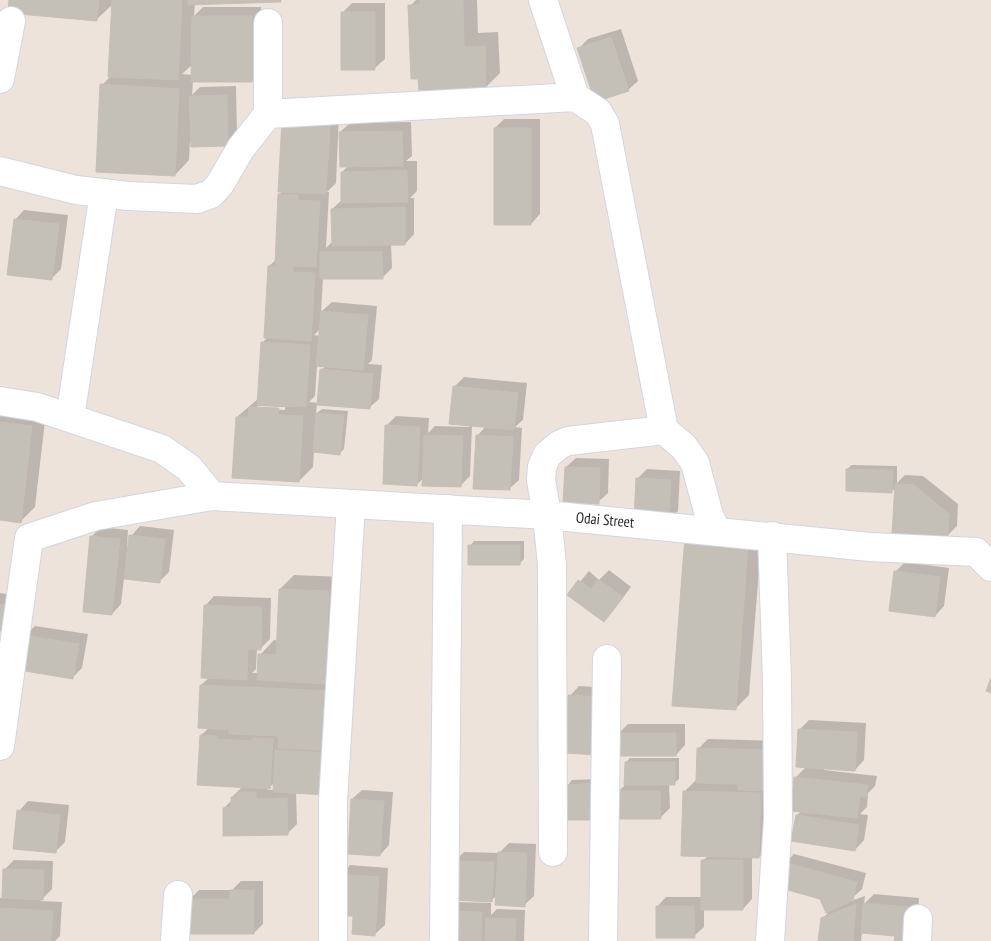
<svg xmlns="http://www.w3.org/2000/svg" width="991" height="941" viewBox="0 0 991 941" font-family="'PT Sans Narrow',sans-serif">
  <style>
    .shadow { fill: #0003; fill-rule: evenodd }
    .building { fill: #c4bfb7; stroke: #c8bfb5 }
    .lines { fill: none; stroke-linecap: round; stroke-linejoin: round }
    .street-casing { stroke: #d0d6e4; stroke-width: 30 }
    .street { stroke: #fff; stroke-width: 28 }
    .labels { text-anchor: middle; stroke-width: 4.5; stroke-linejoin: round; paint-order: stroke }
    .street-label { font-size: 15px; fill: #2a2a2a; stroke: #fff }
  </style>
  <rect width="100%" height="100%" fill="#ede3db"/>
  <path class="shadow" d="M10,0h271l-86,4 -1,12 9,-9h58v64l-9,10h-59l-1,14 8,-8 36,-1 1,50 -9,9 -38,-4 -1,19 -14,15 -73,-90 9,-9 2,-72 -17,16zM193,64v11l-11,-1z
    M416,0h61l1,33 20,-1 2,41 -14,14 -76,-81z
    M352,3h33v56l-10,9 -33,-55z
    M621,29l17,52 -10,9 -49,-42 9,-9z
    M339,114l-3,69 -9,9h2l-3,56 5,-5h2l-1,-34 11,-10 -1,-27 6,-6 -8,-34 10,-9 61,-1 1,34 -6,5h11v30l-7,7h4v36l-9,10h-14l1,24 -10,10h-59l-2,34 11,-10 45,4 -5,54 -4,4 14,1 -3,34 -10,9 -52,-5 -1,11 6,-5 26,2 -4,38 -4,4 -26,-2 -1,16 -14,14 -62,-64 22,-19 4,-56 5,-5 1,-71 8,-7 3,-65 3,-3v-70zM320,329v7l-6,-1zM317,365l9,1 -5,4 -2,33 -10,-1 6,-6zM258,406l27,1v3l-30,-2z
    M504,119h36v95l-9,10 -36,-96z
    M24,210l44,5 -7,54 -10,10 -36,-59z
    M464,377l63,6 -4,37 -8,7 7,1 -3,52 -10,9 -32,-53 9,-10 -14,-1 -2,51 -10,10 -36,-8 -7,6 -31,-58 10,-10 33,2 -1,15 7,-7 35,1 -15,-41z
    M0,407l46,5 -11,95 -14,14 -21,-2z
    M576,458l33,1 -1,34 -10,9 -32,-35z
    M852,465l45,1v17l8,-8 18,1 35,28 -1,22 -9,9 -52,-47 -4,3 -45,-22z
    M647,469l33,2 -2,40 -9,9 -32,-41z
    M140,526l34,4 -5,42 -10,10 -35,-4 -3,26 -9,10 -21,-77 10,-10 27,3 -1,17h2l2,-11z
    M721,529l41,4 -13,162 -14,14z
    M474,541h50v18l-5,5 -49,-18z
    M905,562l44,6 -5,38 -9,10 -40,-44z
    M609,570l22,17 -18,24 -10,10 -34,-26 20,-24 10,9z
    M294,575l49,2 3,158 -50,57 1,32 -10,10 -63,-26 8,-8v-3l11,-11 -42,-51 8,-7 -8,-43 9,-8 -5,-71 9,-10 57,2 -1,41 -10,10 -3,-1 -1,21 -4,4h7l1,-18 14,-15 4,1 2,-52zM275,782v8h-8z
    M0,593l17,3 -17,34z
    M35,626l53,8 -6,34 -9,9 -48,-41z
    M579,686l30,2 -3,56 -36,-48z
    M809,720l57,3 -2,37 -9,10 -30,-2 -1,2 53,6 -2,10 -7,7 -1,14 -7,7 8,1 -4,25 -9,10 -62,-10 4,-25 5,-4 -6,-34 10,-10 -7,-37z
    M628,724h57v21l-9,10 -57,-22z
    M708,739l73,2 -8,102 -14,14h-7v42l-9,10h-39v18l-10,9 -37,-29 9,-10h36v-36l6,-5 -24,-64 14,-14 1,-30z
    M630,758h49v21l-5,4h-5l1,25 -10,10 -42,-26 7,-7 1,-23z
    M600,779l-32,40v-34l4,-5z
    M362,790l31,2 -4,53 -9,10 -28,-56z
    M28,801l41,4 -4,37 -10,10 -36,-41z
    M509,843l27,1 -2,52 -10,9 -27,-10 -6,6 -36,-40 9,-9 35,1z
    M794,854l72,19 -4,16 -14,13 17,-6 -1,8 10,-10 45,4 -3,37 -20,6v-6l-34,-3 -1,9h-42l3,-22 6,-6 -7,-15 -36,-35z
    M14,860l39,1 -1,28 -12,12 22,1 -2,34 -5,5h-55v-43h3l1,-28z
    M350,865l38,3 -3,57 -10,9 -21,-19 -14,-40z
    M241,881h22v43l-9,9 -65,-33 10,-10h33z
    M457,902l34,1v12l6,-6 28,1 -1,31h-77z"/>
  <path class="building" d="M9,0h90l-2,21 -89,-8z
    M112,0h70l-4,80 -70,-3z
    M188,0h93v2l-93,3z
    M420,0h43l1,47 21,-1 1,43 -67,2 -1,-12h-7l-3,-74h12z
    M341,12h34v58h-34z
    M192,16h60v66h-61z
    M611,37l18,54 -34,11 -18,-54z
    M100,84l79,5 -4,87 -79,-4z
    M227,95l1,51 -37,1 -2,-51z
    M282,121l48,2 -4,71 -48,-2z
    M494,128h37v97h-37z
    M402,131l1,35 -63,1 -1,-35z
    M407,170l1,32 -67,1v-31z
    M278,194l20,1v5l22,1 -4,66 -41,-2z
    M405,207v38l-73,1 -1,-37z
    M14,219l45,5 -7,56 -45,-5z
    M320,252h62l1,27h-63z
    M268,266l25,1v5l22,1 -4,68 -47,-3z
    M321,311l47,4 -5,55 -47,-4z
    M261,342l49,3 -4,62 -49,-2z
    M320,369l53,5 -3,35 -53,-4z
    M453,386l65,7 -4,37 -65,-6z
    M249,407l30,1 -1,7 25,1 -4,66 -67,-4 4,-61h12z
    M316,413l28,2 -4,40 -27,-3z
    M0,422l32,4 -11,97 -21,-3z
    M385,425l35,2 -3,59 -34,-2z
    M424,435l39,1 -2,51 -39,-1z
    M476,435l37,2 -3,53 -37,-1z
    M565,467l35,1 -1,36 -36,-2z
    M846,469l47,1 -1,23 -46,-2z
    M636,478l35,2 -2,41 -35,-1z
    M895,484l19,1 35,29 -1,23 -56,-3z
    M129,535l36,4 -5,44 -36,-4z
    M90,536l30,3 -8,76 -29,-3z
    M685,536l63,10 -12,164 -64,-4z
    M468,545h52v20h-52z
    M894,571l46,6 -5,40 -46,-6z
    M598,579l25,18 -19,25 -37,-27 11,-15 13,9z
    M279,589l50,2 -4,93 -68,-4 1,-26 18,1z
    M0,604l8,1 -4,26h-4z
    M204,605l58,2 -1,43 -13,-1 -1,31 -46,-2z
    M24,635l55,9 -6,35 -54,-9z
    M991,678v15l-5,-2z
    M200,685l135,6 -2,60 -55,-3 1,-12 -50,-2v-4l-31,-2z
    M568,695l32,2 -3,58 -32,-2z
    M798,729l59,3 -2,39 -59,-4z
    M617,733h59v23h-59z
    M200,735l17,1 -1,3 36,2v-3l21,1 -3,50 -73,-4z
    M697,748l75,2 -1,41 -33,-1v-6l-42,-1z
    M275,750l55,3 -3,42 -54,-3z
    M625,762h50v23h-51z
    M794,777l74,8 -2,12 -6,-1 -3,22 -66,-7z
    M596,783l1,37h-30l-1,-35z
    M617,791h43l1,28h-44z
    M683,791l78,2 -2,65 -78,-2z
    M237,792h19v7l31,-1 1,37 -65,1v-28l8,-1v-10h6z
    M351,799l33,2 -4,55 -32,-2z
    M17,810l43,5 -4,38 -43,-4z
    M796,815l63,10 -4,26 -64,-10z
    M498,852l29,1 -2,54 -30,-2z
    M701,860h42v50h-42z
    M453,861l41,1 -2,40 -40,-2z
    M784,862l73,20 -4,18 -27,13 -6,-14 -43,-12z
    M3,869l41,1 -1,30 -41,-2z
    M339,874l40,3 -4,59 -23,-2 1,-18h-16z
    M230,890h24v44h-66v-35h42z
    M863,903l47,4 -3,34h-13l1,-5 -34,-3z
    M856,904l-3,37h-35l3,-23z
    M656,906h38l1,32h-39z
    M0,908l53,3 -2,30h-51z
    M447,911l35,1 -1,29h-36z
    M486,918l30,1 -1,22h-30z"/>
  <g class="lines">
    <defs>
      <path id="street" d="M268,23v91l307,-17 -32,-97
        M0,79l11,-58
        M575,97l23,15 7,12 59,306 20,17 11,16 14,52 7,15
        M0,171l76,19 52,6 69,3 14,-5 9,-10 21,-36 27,-34
        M0,401l37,6 125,42 27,19 23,28
        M70,418l34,-225
        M0,746l29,-208 67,-22 116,-20 335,19 323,32 106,5 15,15
        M553,852l-1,-287 -5,-50 -6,-35 1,-13 5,-12 12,-10 9,-4 96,-11
        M175,941l3,-46
        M333,941v-140l18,-297
        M444,941l4,-432
        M603,941l4,-282
        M770,941l8,-122 -1,-140 -5,-143
        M917,941l1,-22"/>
    </defs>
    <use href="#street" class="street-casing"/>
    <use href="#street" class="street"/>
  </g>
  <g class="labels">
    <g class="street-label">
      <text transform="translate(605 520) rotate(5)" y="5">Odai Street</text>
    </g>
  </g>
</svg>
